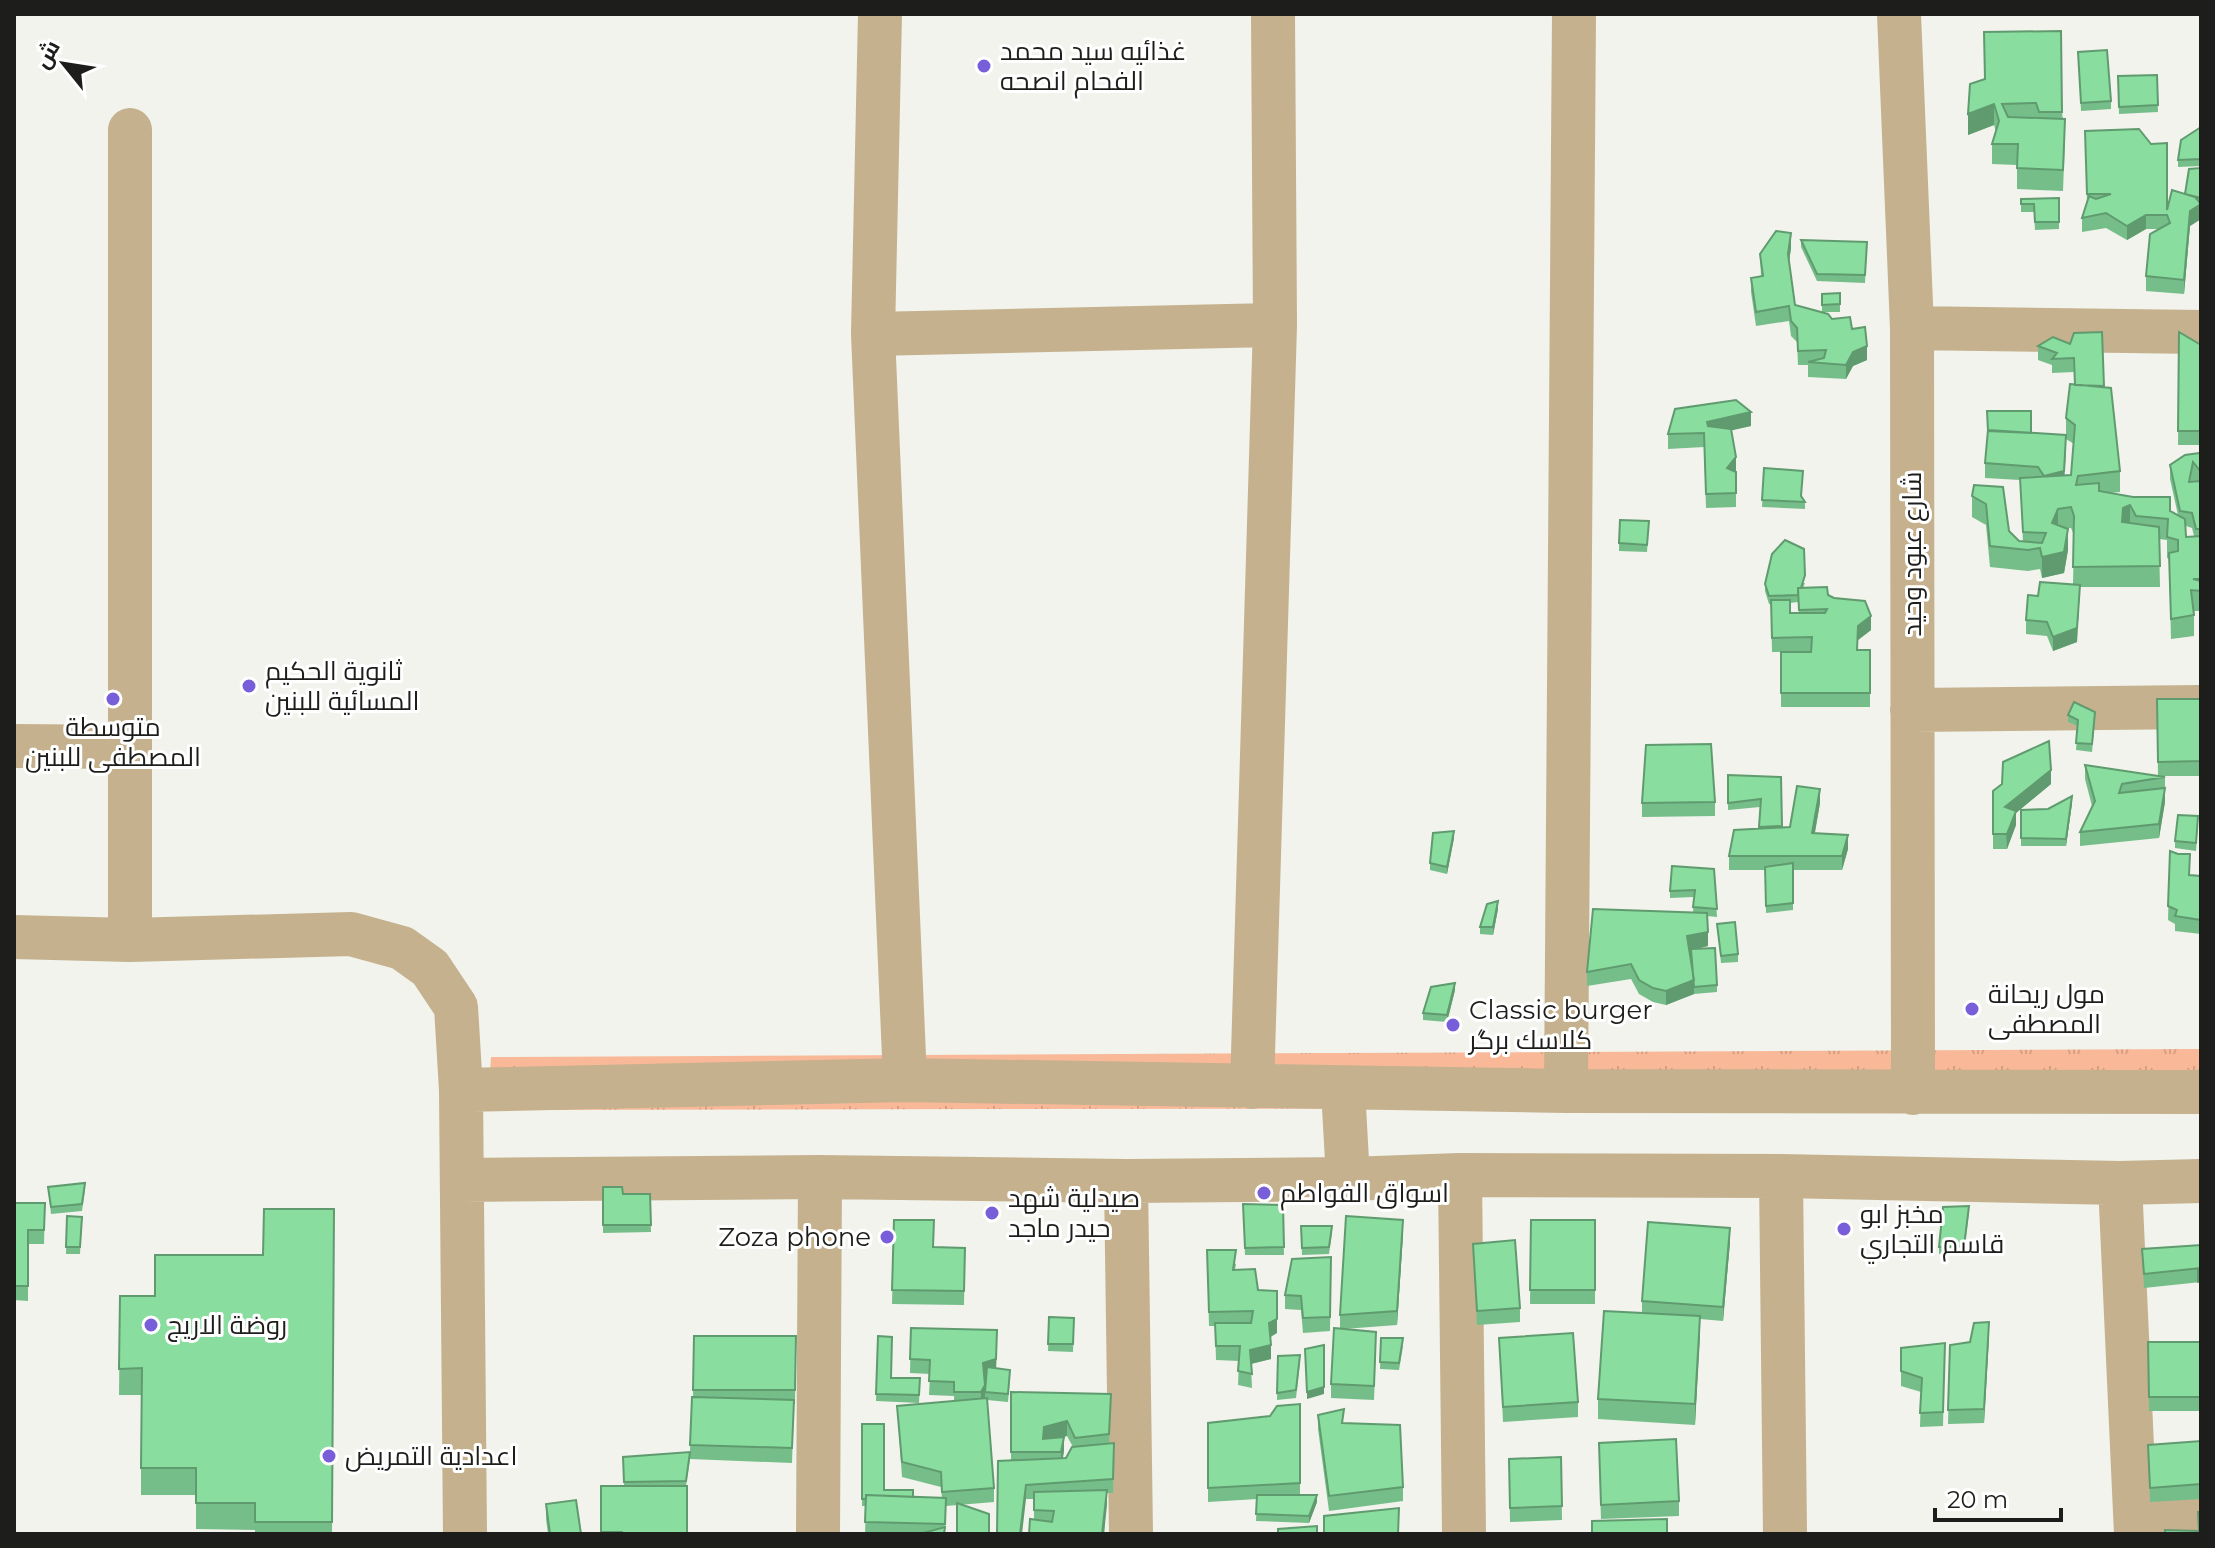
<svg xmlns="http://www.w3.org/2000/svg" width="2215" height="1548" viewBox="0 0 2215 1548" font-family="Montserrat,Cairo,sans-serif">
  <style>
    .grass { fill: url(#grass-tufts) }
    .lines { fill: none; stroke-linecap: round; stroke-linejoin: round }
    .minor { stroke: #c5b18d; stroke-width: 44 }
    .wall { fill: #76be89; fill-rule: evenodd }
    .shaded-wall { fill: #609b6f }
    .building { fill: #89dd9f; stroke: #609b6f; stroke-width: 2 }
    .poi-dot { fill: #785ed9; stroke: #fff; stroke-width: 3 }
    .labels { text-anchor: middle; stroke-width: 6; stroke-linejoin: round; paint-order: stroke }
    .poi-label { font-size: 26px; fill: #1d1d1b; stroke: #fff; text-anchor: start }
    .street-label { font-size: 26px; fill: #1d1d1b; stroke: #fff }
  </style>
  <defs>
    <pattern id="grass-tufts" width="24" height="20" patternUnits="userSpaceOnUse" patternTransform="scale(2)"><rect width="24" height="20" fill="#f9b999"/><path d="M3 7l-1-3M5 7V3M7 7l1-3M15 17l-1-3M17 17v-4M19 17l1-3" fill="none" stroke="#d59f83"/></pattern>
  </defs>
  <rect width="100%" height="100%" fill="#f1f3ec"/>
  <path class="grass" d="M2201,1049v58l-1714,3 4,-53z"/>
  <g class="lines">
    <path class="minor" d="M880,14l-7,320 32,746
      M1899,14l13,314 1,765
      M130,130v810
      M1912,328l289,4
      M873,334l402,-9
      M1912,710l289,-3
      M14,746l115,1
      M14,937l116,3 221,-6 51,14 28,20 26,39 5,83 4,444
      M1252,1087l23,-762 -2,-311
      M1343,1089l5,90
      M461,1090l444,-10 661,11 635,1
      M1566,1091l8,-1077
      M1460,1175l4,359
      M1781,1176l4,358
      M462,1180l358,-3 306,4 222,-2 112,-4 321,1 339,7 81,-2
      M1126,1181l5,353
      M2120,1183l16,351
      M2136,1518l65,1
      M818,1534l2,-357"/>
  </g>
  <path class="wall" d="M2078,52l33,49v8l-30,2z
    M2157,75l1,37 -39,2 -1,-38z
    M1970,84l92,28 3,27 -2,52 -46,-2v-24l-25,-1v-20l4,-12 -2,-7 -26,10z
    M2201,127v39l-23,1v-7z
    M2085,131l82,79 18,-16 16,-26v51l-11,7 -6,68 -38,-3v-15l13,-47h-13l-19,11 -21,-12 -24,4v-14l5,-15z
    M2059,198v31l-24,1 -1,-18h-13v-13z
    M1801,240l66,2 -2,41 -48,-2 -16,-34z
    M1791,248l-2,14 6,43 37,14 20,10 15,31 -14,6 -7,13 -38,-2v-12h-10l-1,-23 -6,-6 -2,-15 -33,5 -5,-34v-14l10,-2 -1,-22z
    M1840,293v19h-18v-18z
    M2179,332l22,13v100h-23z
    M2053,337l51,50 16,84v21l-11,1 61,18 8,4 -8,-36v-14l31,-9v155h-7v25l-23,3 -2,-80 -2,-1v-18l-8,-1 1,48h-80l-3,55 -24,9 -6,-15 -21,-2v-14l12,-24 35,-12 1,-49 -3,-7h-5l2,22 -4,23 -22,5 -2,-9 -12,2 -38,-4 -4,-42 -14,-8v-21l2,-11 35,46 10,10 4,1 -3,-62 -35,-2v-15l46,-30 35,16 -2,26h7l3,-31 -8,-5v-21l8,-33v-13l-22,1v-8l-14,-5v-14zM2186,526l6,2 2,8 -8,1z
    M1751,426l-20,4 5,41v36l-30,1 -2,-61 -36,2v-15z
    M1764,468l38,29 3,5v7l-43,-2z
    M1649,521l-2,31 -28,-1v-8z
    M1805,583l-2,5 25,7 43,35 -13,10v10h12v57h-89v-55h30h-39l-1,-48h-2l-4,-13v-7zM1798,602l1,11h-9v-10z
    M2157,699h44v77h-40l4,1v25l-6,36 -79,8v-14l12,-26 -7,-27v-14l73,11z
    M2068,715l27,4 -3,33 -16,-2 2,-24 -10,-4z
    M1728,775l53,2 1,50h8l30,-24 -5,30 33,16 -6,21h-49v40l-27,3 -1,-43h-36v-14l30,-27 1,-22 -32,3z
    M2051,784l-35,29v12l-9,24h-14v-58z
    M1715,802v14l-73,1v-14z
    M2072,803l-6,43h-45v-36l27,-1z
    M2198,824l-2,27 -21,-3v-7z
    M1454,838l-7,36 -17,-4v-7z
    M2170,851l20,24 11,1v58l-26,-3v-7l-7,-4z
    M1714,869l3,48 -10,-1 1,30 -12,3 21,36v7l-23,2 -28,11 -13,-3 -14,-8 -8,-15 -44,7v-14l106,-60 1,-15 -24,1v-7z
    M1498,909l-5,26 -13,-1v-7z
    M1717,924l21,30v8l-17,1z
    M1455,990l-8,32 -24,-2v-7z
    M48,1187l37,3 -3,21 -31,3z
    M603,1187l20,7h27l1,38 -48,1z
    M14,1203h31l-1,41h-16v57l-14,-1z
    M1243,1204l40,1 1,50h-39z
    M334,1209l-2,325h-77v-4l-59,-1v-34h-55v-100h-22l1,-99h35l108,-41z
    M1969,1213l-5,40 -25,1v-7z
    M67,1216l15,1 -2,37h-14z
    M894,1220l40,27 31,1 -1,57 -72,-1z
    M1531,1220h64v84h-65z
    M1301,1226l31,7 -3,21 -27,1z
    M1403,1234l-6,91 -53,4 32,17 -2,54 -43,-2v-14l9,-55v-14z
    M1730,1242l-7,79 -23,-2 -5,106 -97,-6v-20l44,-86v-12z
    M1473,1244l47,64v14l-43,3z
    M2201,1245v37l-57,6 -2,-39z
    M1207,1250l29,14 -1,6 23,20 19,43 -6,4v22l-20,5 1,24 -14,-3 1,-24 -23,-1 -1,-34h-6z
    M1331,1257l-1,74 -27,2 -2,-23 -16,-1v-14z
    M1049,1317l25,1 -1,34 -25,-1z
    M911,1328l86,16 -1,24 14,9 -2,25 -21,-2 7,88v14l-48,4 -1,28h-80l1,-28h-4v-82l22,66 29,7 29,1 -1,-11 -39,-10 -5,-71 57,-5v-5l-25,-1 1,-21 -20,-1z
    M694,1336h102l-1,68h-1l-2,59 -102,-4 -4,27 1,48h-86v-48h23l-1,-29 67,-5 2,-55h1z
    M878,1336l13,42h29l-1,25 -43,-2z
    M1989,1336l-5,87 -36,1 2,-79 20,-3z
    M1381,1338l22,8 -4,24 -19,-1z
    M1499,1338l79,64v15l-75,5z
    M2148,1342h53v69h-52z
    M1945,1343l-2,83 -23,1 1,-35 -20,-6v-38z
    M1278,1356l22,6 -4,36 -19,2z
    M1011,1392l100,17 -2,35 5,-1 -1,50h-6l-3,41h-75l5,-14v-21h-8l-15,-38zM1067,1436l6,11 -7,11h-3l1,-7 -4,-14z
    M1300,1404v91l17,7 -8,21 -53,-2 1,-22 -49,3v-79l62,-7z
    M1318,1415l26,8 59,64v14l-74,10 -11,-82z
    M2201,1441v58l-51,3 -2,-57z
    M1561,1457l1,63 -52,2 -1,-63z
    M1599,1457l80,44v15l-78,3z
    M546,1504l35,30h-33l-2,-15z"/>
  <path class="shaded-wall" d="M1994,104v21l-26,10v-21z
    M2201,204v15l-11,7 -6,68v-14l6,-69z
    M2146,215v14l-19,11v-14z
    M1791,233v15l-3,21v-15z
    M1867,346v14l-14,6 -7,13v-14l7,-13z
    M1751,412v14l-44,10v-14z
    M2066,435v14l-2,36 -20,-9z
    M1736,457v14l-9,12v-15z
    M2130,505v21l-8,-4 1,-14z
    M2058,509v20l-6,-6z
    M2068,529v21l-4,23 -22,5v-21z
    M2080,585l-3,57 -24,9v-14z
    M1871,616v14l-13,10 -1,24 1,-38z
    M2051,770v14l-35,29v12l-9,24 -2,-42z
    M2165,788v14l-6,36v-14z
    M1820,789v14l-8,45v-15z
    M2072,796v7l-6,43v-7z
    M1454,831v7l-7,36v-7z
    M1848,835v14l-6,21v-14z
    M1498,901v8l-5,26v-8z
    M1708,932v14l-21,5v-15z
    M1694,980v14l-28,11v-14z
    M1455,983v7l-8,32v-7z
    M1403,1220v14l-6,91v-14z
    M1730,1228v14l-7,79v-14z
    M2201,1268v14l-4,1v-14z
    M1277,1291v42l-8,4v-14z
    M1700,1316v21l-5,88v-21z
    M1989,1322v14l-5,87v-14z
    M997,1330l-1,43 -13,4v-14z
    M1271,1345v14l-21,5v-14z
    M985,1385v15l-4,7v-15z
    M1324,1387v7l-17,5v-7z
    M1067,1421v15l-23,5 -1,12 1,-26z
    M1064,1437v14l-3,15v-14z
    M1026,1485v14l-4,35h-2z
    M1107,1490v15l-3,29h-2z
    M1317,1495v7l-8,21v-7z"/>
  <path class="building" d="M2061,31l1,81h-23l-3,-9 -34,1 6,13 57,2 -2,51 -46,-2 1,-24h-26l7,-23 -5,-17 -26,10 2,-30 15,-5 -1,-47z
    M2107,50l4,51 -30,2 -3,-51z
    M2157,75l1,30 -39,2 -1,-31z
    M2201,127v32l-23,1 3,-20z
    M2139,129l12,15 16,-1v67l5,-20 23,7 6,7 -11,7 -6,69 -38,-4 4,-42 20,-11 -3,-8h-21l-19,11 -21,-13 -24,5 7,-22 7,3 15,-5h-24l-2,-63z
    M2201,168v30l-16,-4 4,-25z
    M2059,198v24h-24l-1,-18h-13v-5z
    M1776,231l15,2 -3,21 7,51 33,9 4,5 18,-2 2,12 13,-2 2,19 -14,6 -7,13 -38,-3 16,-4 2,-8 -28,1 -1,-23 -6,-7 -2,-15 -33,6 -5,-34 12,-2 -3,-22z
    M1801,240l66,2 -2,33 -48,-1z
    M1840,293v11l-18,1v-11z
    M2102,332l2,54 -29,-1 -1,-27 -22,1 5,-6 -19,-7 15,-9 17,7 4,-11z
    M2179,332l22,13v86h-23z
    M2070,384l41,4 9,83 -42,5 -2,9 23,-2v8l34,6h37v14l15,8 1,18 15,-1v43h-8l8,2v10l-10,-1 3,25 -23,4 -2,-66 9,-2v-11l-11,-3 1,-18 -32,-3 -6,-11 -7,3 -1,14 37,5 1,39 -87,1 1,-51 -3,-9 -13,2 -6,14 16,6 -4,23 -22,5 -2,-9 -12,2 -38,-4 -4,-42 -14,-8 2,-11 29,2 6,44 10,10 23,2 4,-10 -23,-1 -3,-54 51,-3 4,-50 -9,-7z
    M1736,400l15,12 -44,10 1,4 23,3 5,28 -9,11 9,4v21l-30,1 -2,-61 -36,1 7,-25z
    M1987,411h44v22l-43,-2z
    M1988,430l78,5 -2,36 -20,5 -6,-9 -53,-4z
    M2199,453l2,3v16l-8,-10 -4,20 12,-1v48h-5l-4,-16 -12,-2 -10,-46 15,-10z
    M1764,468l39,3 -2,25 4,6 -43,-2z
    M1620,520l29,1 -2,24 -28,-2z
    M1785,540l19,9 1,26 -4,13h-3v7l-29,1 -4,-12 7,-30z
    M2040,582l40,3 -3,43 -24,9 -6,-15 -21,-2 2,-25 10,1z
    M1827,587l1,8 6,3 31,3 6,15 -13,10 -1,24h13v43h-89v-41h30l1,-15 -40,1 -1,-38h19v13h35l2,-4 -28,1 -1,-22z
    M2157,699h44v62l-43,1z
    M2074,702l21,10 -3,32 -16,-1 2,-23 -10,-5z
    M2049,741l2,29 -46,37 11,4 -9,23h-14v-43l9,-7 1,-22z
    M1711,744l4,58 -73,1 4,-58z
    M2085,765l80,12 -43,7 -3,9 46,-5 -6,36 -79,8 15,-31z
    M1728,775l53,2 1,49 -23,1 2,-28 -33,4z
    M1797,786l23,3 -8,44 36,2 -6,21h-113l5,-26 56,-3z
    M2072,796l-6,43 -45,-1v-28l27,-1z
    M2178,815l20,1 -2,27 -21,-2z
    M1454,831l-7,36 -17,-4 3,-30z
    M2170,851l8,3h12l-1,21 12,1v44l-26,-4 2,-6 -9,-4z
    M1793,863v40l-27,3 -1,-39z
    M1672,866l42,3 3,40 -24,-2 2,-17 -25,1z
    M1498,901l-5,26h-13l7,-23z
    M1593,909l114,4 1,19 -21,4 7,44 -28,11 -13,-3 -14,-8 -8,-16 -44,8z
    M1735,922l3,32 -17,2 -4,-32z
    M1715,948l2,37 -23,2 -3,-38z
    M1455,983l-8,32 -24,-2 8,-26z
    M85,1183l-3,21 -31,3 -3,-20z
    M603,1187h19l1,7h27l1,31h-48z
    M14,1203h31l-1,27h-16v56h-14z
    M1243,1204l40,1 1,42 -39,1z
    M1969,1206l-5,40 -25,1 4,-40z
    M264,1209h70l-2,313h-77v-19h-59v-35h-55l1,-100 -23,1 1,-73h35v-41h108z
    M67,1216l15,1 -2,30h-14z
    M1346,1216l57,4 -6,91 -57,4z
    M894,1220h40l-1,27 32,1 -1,43 -72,-1z
    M1531,1220h64v70h-65z
    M1648,1222l82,6 -7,79 -81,-6z
    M1301,1226h31l-3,21 -27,1z
    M1515,1240l5,68 -43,3 -4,-67z
    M2201,1245v23l-57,6 -2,-25z
    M1207,1250h29l-3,20 22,-1 3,21 19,1v28l-8,4 2,22 -21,5 2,24 -14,-3 2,-25h-24l-1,-23h36l2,-12 -44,1z
    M1331,1257l-1,60 -27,1 -2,-22 -16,-1 7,-36z
    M1604,1311l96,5 -5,88 -97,-5z
    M1049,1317l25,1 -1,26h-25z
    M1989,1322l-5,87 -36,1 2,-65 20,-3 4,-19z
    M911,1328l86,2 -1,29 -13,4 2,22 -4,7h-27v-10l-25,-1 1,-21 -20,-1z
    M1334,1328l42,4 -2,54 -43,-2z
    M1573,1333l5,69 -75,5 -4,-69z
    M694,1336h102l-1,54h-102z
    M878,1336l14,1 -1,41h29l-1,17 -43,-1z
    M1381,1338h22l-4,25 -19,-1z
    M2148,1342h53v55h-52z
    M1945,1343l-2,69 -23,1 2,-35 -21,-7v-23z
    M1324,1345v42l-17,5 -2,-43z
    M1300,1355l-4,35 -19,3 1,-37z
    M987,1367l23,3 -2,24 -23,-2z
    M1011,1392l100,2 -2,40 -34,4 -8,-17 -23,6 -1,12 21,-2 -3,15h-50z
    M692,1397l102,3 -2,48 -102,-3z
    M987,1398l7,90 -52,4 -1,-20 -39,-10 -5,-56z
    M1300,1404v79l-92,5v-65l62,-7 7,-10z
    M1344,1409l-2,14 58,2 3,62 -74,9 -11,-81z
    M862,1424h22v66h29v7l-47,-2v4h-4z
    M1676,1439l3,62 -78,4 -2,-62z
    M2201,1441v43l-51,4 -2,-43z
    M1114,1443l-1,36 -87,6 -6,49h-23l1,-73 68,-3 6,-11z
    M690,1452l-4,29 -62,1 -1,-25z
    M1561,1457l1,49 -52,2 -1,-49z
    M601,1486h86v48h-64l-1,-2h-21z
    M1107,1490l-5,44h-73l1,-15 22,3 2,-11 -20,-1v-18z
    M866,1495l80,3 -1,26 -80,-2z
    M1257,1495h60l-8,21 -53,-2z
    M576,1500l5,34h-31l-4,-30z
    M957,1503l32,11v20h-32z
    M1399,1508l-1,26h-74v-18z
    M2198,1512h3v22h-36v-4l34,1z
    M1667,1519v15h-75v-13z
    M1317,1526v8h-39v-5z
    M945,1527l-1,7h-21v-1z"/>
  <g class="poi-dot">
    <circle cx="984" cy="66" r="8"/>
    <circle cx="249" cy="686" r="8"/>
    <circle cx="113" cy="699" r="8"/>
    <circle cx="1972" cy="1009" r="8"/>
    <circle cx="1453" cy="1025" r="8"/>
    <circle cx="1264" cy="1193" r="8"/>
    <circle cx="992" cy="1213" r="8"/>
    <circle cx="1844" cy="1229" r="8"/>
    <circle cx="887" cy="1237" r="8"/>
    <circle cx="151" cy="1325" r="8"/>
    <circle cx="329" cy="1456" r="8"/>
  </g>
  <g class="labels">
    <g class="poi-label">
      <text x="1000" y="60">غذائيه سيد محمد<tspan x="1000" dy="30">الفحام انصحه</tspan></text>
      <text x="265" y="680">ثانوية الحكيم<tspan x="265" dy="30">المسائية للبنين</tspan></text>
      <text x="113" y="736" text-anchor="middle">متوسطة<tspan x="113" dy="30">المصطفى للبنين</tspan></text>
      <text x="1988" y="1003">مول ريحانة<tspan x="1988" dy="30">المصطفى</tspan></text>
      <text x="1469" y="1019">Classic burger<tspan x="1469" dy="30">كلاسك برگر</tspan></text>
      <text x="1280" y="1202">اسواق الفواطم</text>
      <text x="1008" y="1207">صيدلية شهد<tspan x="1008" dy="30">حيدر ماجد</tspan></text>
      <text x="1860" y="1223">مخبز ابو<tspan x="1860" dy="30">قاسم التجاري</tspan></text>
      <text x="871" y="1246" text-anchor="end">Zoza phone</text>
      <text x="167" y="1334">روضة الاريج</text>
      <text x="345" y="1465">اعدادية التمريض</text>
    </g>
    <g class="street-label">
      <text transform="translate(1912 554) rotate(-90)" y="9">شارع عبود وحيد</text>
    </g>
  </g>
  <rect width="2215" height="1548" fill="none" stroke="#1d1d1b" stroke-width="32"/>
  <g transform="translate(64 64) rotate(300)" stroke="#ffffff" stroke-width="6" paint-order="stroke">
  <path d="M0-6L14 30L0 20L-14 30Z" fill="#1d1d1b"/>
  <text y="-12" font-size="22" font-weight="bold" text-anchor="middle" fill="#1d1d1b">ش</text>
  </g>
  <path d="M1935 1508v12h126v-12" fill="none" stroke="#1d1d1b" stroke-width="4"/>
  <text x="1947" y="1508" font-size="24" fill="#1d1d1b" stroke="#ffffff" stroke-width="6" paint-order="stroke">20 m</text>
</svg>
